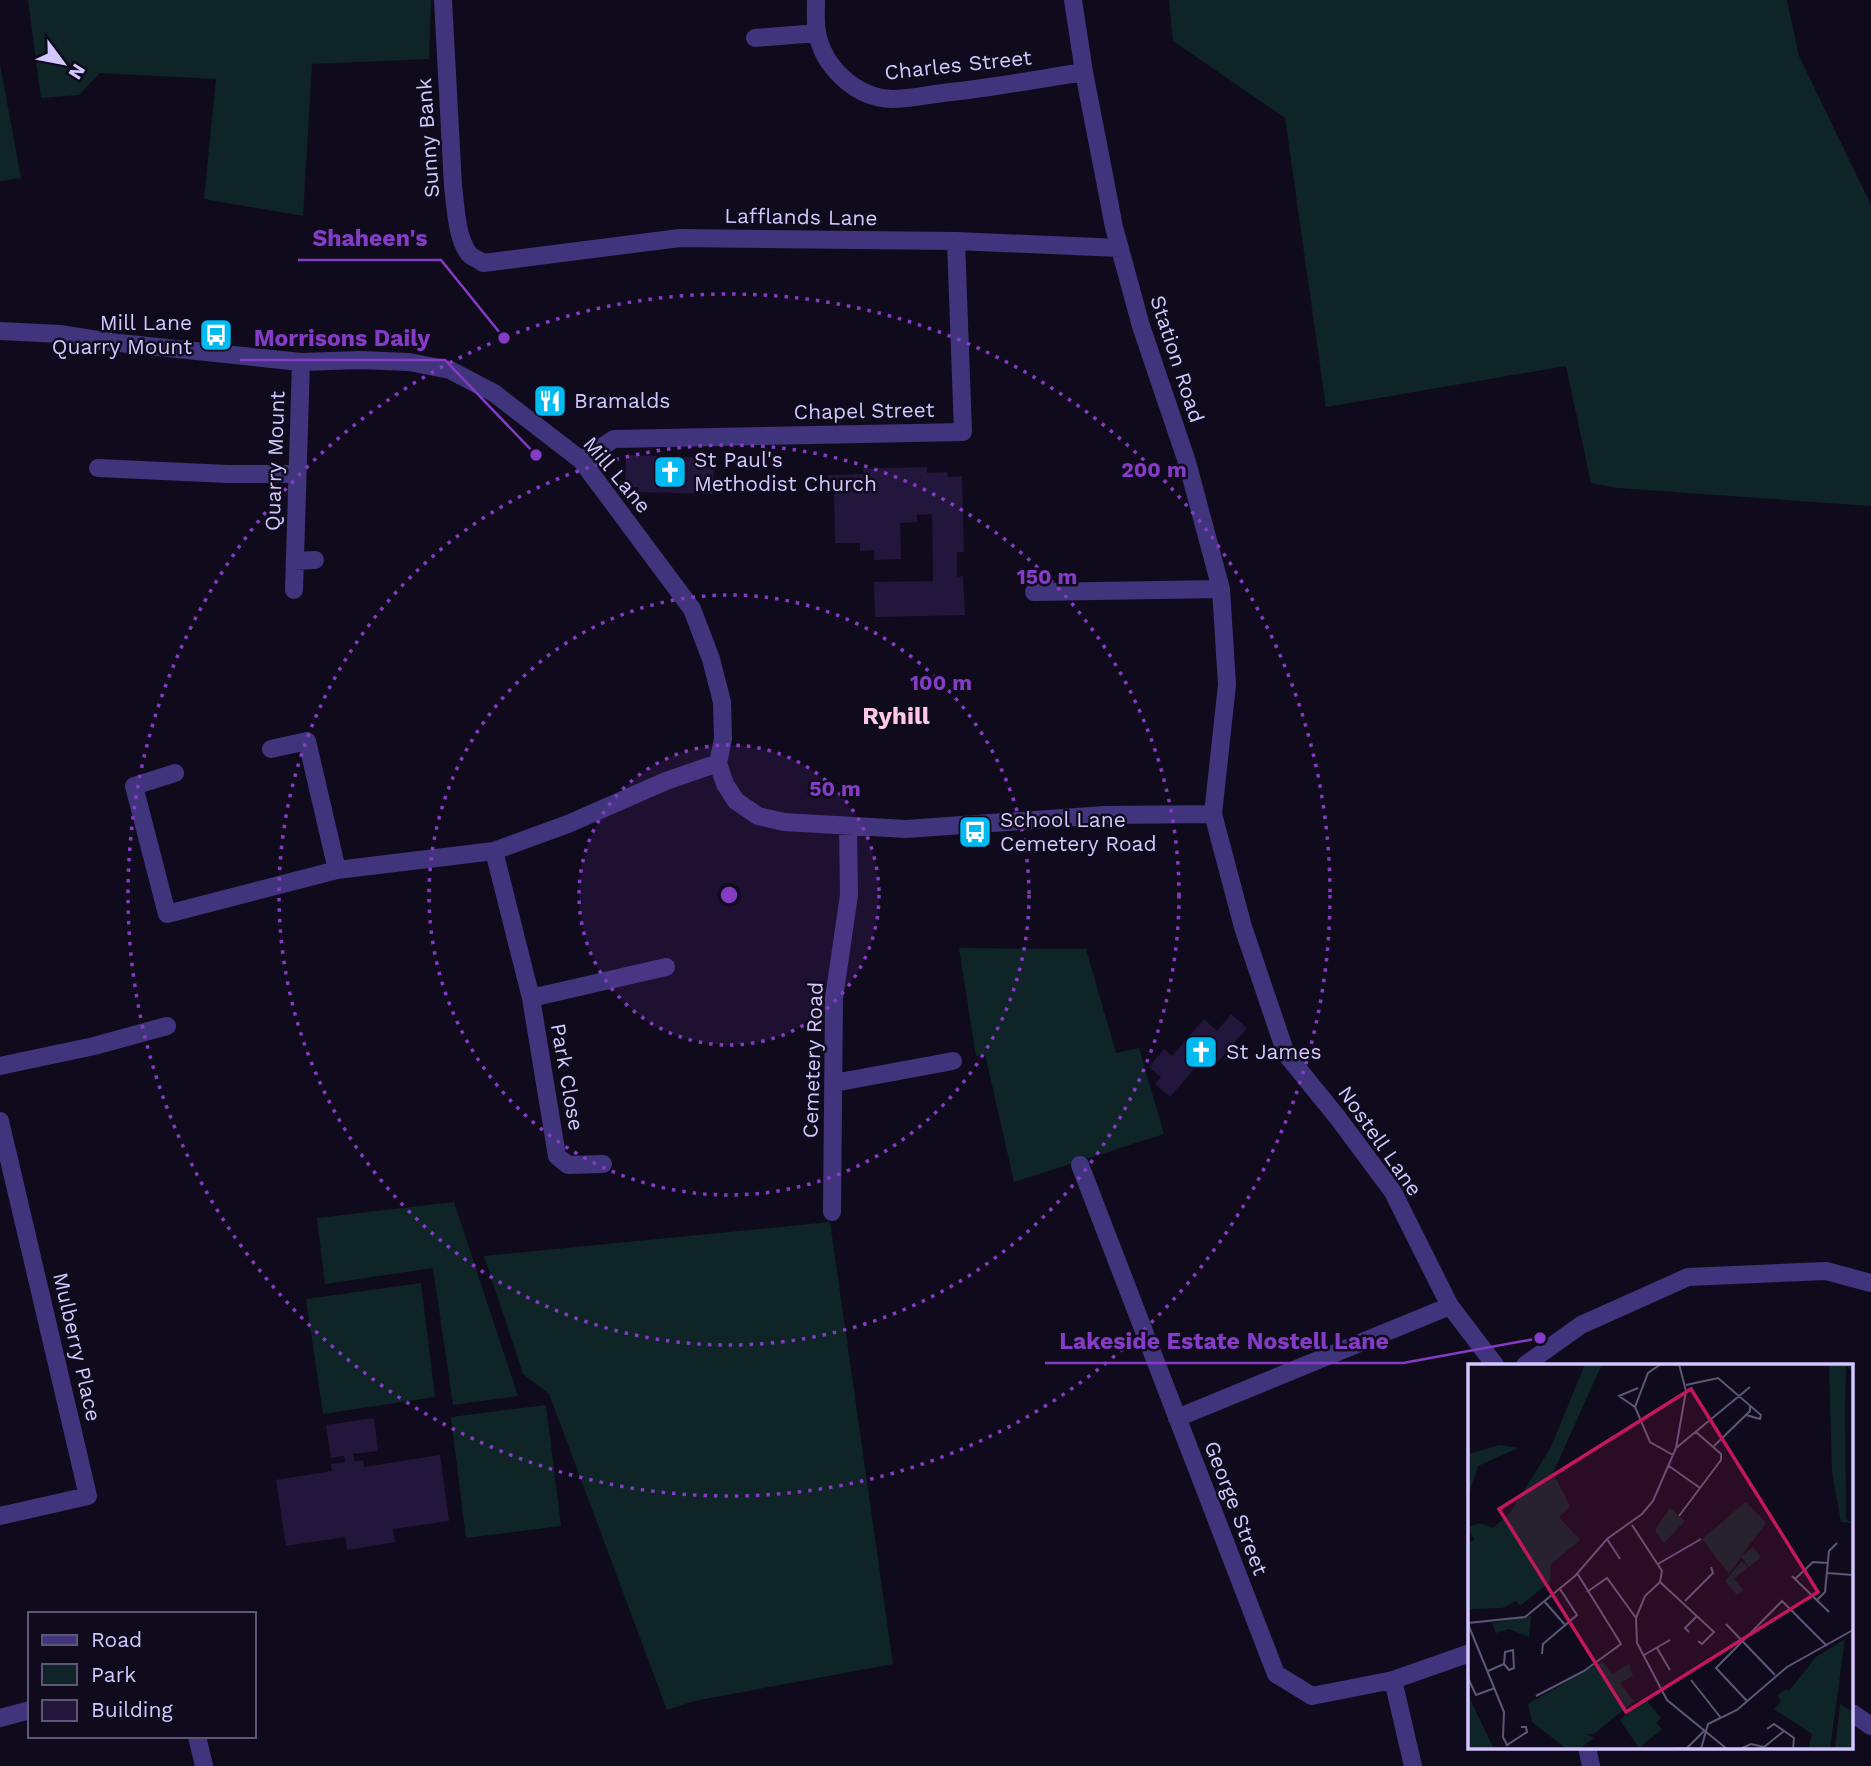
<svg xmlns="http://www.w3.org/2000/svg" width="1871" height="1766" viewBox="0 0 1871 1766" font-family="'Work Sans',sans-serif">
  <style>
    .green { fill: #0e2426 }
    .building { fill: #23163d }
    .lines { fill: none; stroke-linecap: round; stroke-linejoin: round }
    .minor { stroke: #40357c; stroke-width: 18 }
    .ring { fill: none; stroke: #843bc5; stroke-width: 3.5; stroke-dasharray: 3.5 7 }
    .labels { text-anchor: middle; stroke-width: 5; stroke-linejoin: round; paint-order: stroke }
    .street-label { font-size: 21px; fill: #d4c6ff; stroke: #100b1c }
    .poi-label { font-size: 21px; fill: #d4c6ff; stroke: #100b1c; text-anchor: start }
    .quarter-label { font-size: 24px; font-weight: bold; fill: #ffc8e4; stroke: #100b1c }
    .inset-road { fill: none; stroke: #5e5677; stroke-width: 2 }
    .view { fill: #c2185b; fill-opacity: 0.15; stroke: #c2185b; stroke-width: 3.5 }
    .inset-edge { fill: none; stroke: #d4c6ff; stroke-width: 3.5 }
    .centre { fill: #843bc5; stroke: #100b1c; stroke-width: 3.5 }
    .ring-label { font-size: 21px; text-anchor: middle; font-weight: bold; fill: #843bc5; stroke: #100b1c; stroke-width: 5; stroke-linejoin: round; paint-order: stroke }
    .leader { fill: none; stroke: #843bc5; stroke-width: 2.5 }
    .callout-dot { fill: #843bc5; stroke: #100b1c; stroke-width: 2.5 }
    .callout-label { font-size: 23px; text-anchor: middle; font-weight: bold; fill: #843bc5; stroke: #100b1c; stroke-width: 5; stroke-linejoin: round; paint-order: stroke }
  </style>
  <rect width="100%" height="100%" fill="#100b1c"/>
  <path class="green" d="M28,0h403l-2,59 -117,5 -9,152 -99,-17 12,-120 -116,-6 -21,22 -38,3z
    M1169,0h618l12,56 72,149v301l-253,-18 -27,-5 -25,-117 -240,41 -41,-289 -112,-77z
    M0,64l21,114 -21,3z
    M959,948l127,1 30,104 23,-5 25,86 -150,48 -29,-128 -9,2z
    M454,1202l64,194 -65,9 -20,-137 -108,16 -8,-66z
    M830,1222l63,442 -199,37 -27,9 -118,-316 -26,-20 -39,-118z
    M421,1283l14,114 -112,17 -17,-115z
    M546,1405l15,121 -95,12 -15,-121z"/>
  <path class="building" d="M626,455l88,3 -1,36 -75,-2v-5h-13z
    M927,467v6l20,-1 1,5 14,-1 2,76h-7v25l6,-1 2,39 -90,2 -1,-35 59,-1 -1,-67 -15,1v7l-17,1 1,36 -27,1v-10l-14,1v-8h-25l-1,-57h-5l-1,-11 36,-1 -1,-5z
    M1231,1014l16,14 -32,37 -10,-9 -35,41 -15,-13 6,-7 -12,-10 15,-18 8,7 32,-37 13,12z
    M374,1418l4,33 -25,3 2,8 8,-2 1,7 76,-12 9,66 -56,8 2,13 -48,8 -2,-13 -59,9 -10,-66 56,-9 -1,-7 14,-2 -1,-6 -13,2 -5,-33z"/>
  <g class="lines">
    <path class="minor" d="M443,0l10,186c3,21 3,51 16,68 4,4 10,6 14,9l197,-25 276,3 164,7
      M816,0c0,10 -1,22 1,32 6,35 39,66 75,67 19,0 39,-5 59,-7 44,-5 88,-13 133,-20
      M1073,0l11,72 30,155 27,99 46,136 34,127 6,96 -14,129 30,113 43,127 52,64 55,74 57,114 45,59
      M755,38l62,-5
      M0,331l60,3 50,8 191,20 59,-2 49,2 41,8 44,23 87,67 111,149 19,50 11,43 1,37 -5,24 7,21 11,17 22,15 26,6 122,7 199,-14 108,-1
      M581,460l33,-21 349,-7 -7,-191
      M98,468l130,6h69
      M295,561l20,-1
      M294,590l7,-228
      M1034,592l187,-3
      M271,749l36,-8 30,129
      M175,773l-41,13 33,128 170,-44 157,-19 74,-27 98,-43 52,-18
      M494,851l37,147 26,158 11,9 35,-1
      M531,998l135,-31
      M0,1066l94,-20 73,-20
      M834,1083l119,-22
      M0,1121l88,375 -88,20
      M1080,1165l196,509 36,22 81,-16 77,-27
      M832,1212l2,-214 15,-103 -1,-68
      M1525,1365l56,-40 107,-48 138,-6 45,12
      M1177,1418l273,-112
      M1393,1680l20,86
      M1852,1713l19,13
      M0,1718l30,-8
      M197,1736l7,30
      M1587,1747l4,19"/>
  </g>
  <circle cx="729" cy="895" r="150" fill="#843bc5" fill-opacity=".12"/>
  <g class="ring">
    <circle cx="729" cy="895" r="150"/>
    <circle cx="729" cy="895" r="300"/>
    <circle cx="729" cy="895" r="450"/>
    <circle cx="729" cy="895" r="601"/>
  </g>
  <defs>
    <symbol id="bus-square" viewBox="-11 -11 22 22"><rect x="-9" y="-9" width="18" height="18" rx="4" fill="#00baf1" stroke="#100b1c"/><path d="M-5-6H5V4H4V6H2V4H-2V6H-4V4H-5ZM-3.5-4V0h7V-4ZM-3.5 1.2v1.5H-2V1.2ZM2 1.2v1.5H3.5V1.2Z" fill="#fff"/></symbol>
    <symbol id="restaurant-square" viewBox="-11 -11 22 22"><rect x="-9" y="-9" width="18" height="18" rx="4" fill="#00baf1" stroke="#100b1c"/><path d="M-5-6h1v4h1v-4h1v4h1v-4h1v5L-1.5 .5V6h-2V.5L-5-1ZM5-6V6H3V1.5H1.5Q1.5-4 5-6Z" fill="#fff"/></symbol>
    <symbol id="church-square" viewBox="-11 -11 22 22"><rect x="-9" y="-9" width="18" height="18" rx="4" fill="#00baf1" stroke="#100b1c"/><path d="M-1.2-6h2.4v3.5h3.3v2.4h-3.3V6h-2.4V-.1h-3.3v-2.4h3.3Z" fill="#fff"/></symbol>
  </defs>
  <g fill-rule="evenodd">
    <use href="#bus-square" x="197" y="316" width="38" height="38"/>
    <use href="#restaurant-square" x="531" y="382" width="38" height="38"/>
    <use href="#church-square" x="651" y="453" width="38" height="38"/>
    <use href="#bus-square" x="956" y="813" width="38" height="38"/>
    <use href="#church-square" x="1182" y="1033" width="38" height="38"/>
  </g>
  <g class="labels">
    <g class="street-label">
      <text transform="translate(958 65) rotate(-6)" y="7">Charles Street</text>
      <text transform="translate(428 138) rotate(-94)" y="7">Sunny Bank</text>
      <text transform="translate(801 217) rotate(1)" y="7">Lafflands Lane</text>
      <text transform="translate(1177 359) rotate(72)" y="7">Station Road</text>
      <text transform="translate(864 411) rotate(-1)" y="7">Chapel Street</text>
      <text transform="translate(275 461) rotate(-88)" y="7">Quarry Mount</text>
      <text transform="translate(617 475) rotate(50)" y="7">Mill Lane</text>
      <text transform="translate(813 1060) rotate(-88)" y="7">Cemetery Road</text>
      <text transform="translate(567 1077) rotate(80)" y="7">Park Close</text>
      <text transform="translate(1380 1141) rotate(55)" y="7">Nostell Lane</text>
      <text transform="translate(77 1347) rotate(77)" y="7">Mulberry Place</text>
      <text transform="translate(1236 1508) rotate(69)" y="7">George Street</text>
    </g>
    <g class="poi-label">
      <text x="192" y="330" text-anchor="end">Mill Lane<tspan x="192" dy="24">Quarry Mount</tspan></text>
      <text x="574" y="408">Bramalds</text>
      <text x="694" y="467">St Paul's<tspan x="694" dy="24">Methodist Church</tspan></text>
      <text x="1000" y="827">School Lane<tspan x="1000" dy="24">Cemetery Road</tspan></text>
      <text x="1226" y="1059">St James</text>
    </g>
    <g class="quarter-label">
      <text x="896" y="724">Ryhill</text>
    </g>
  </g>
  <g transform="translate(1468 1364)">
    <rect width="385" height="385" fill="#100b1c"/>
    <path d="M117,0h17l-49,109 17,33 -11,11 21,23 -29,24 -1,18 -30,24 -4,-5 -14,7 -32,1 -2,-66 6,-3 -6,-13 12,-4 13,5 17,-15 41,-66zM361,0h24v7l-7,-5 -1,41 1,112 7,4 -12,-1 -9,-51zM32,81l18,3 -40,18 -10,30v-42zM278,138l20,21 -25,33 12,-9 8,10 -12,10 -8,-10 -12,17 -27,-35zM202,144l15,13 -21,22 -9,-13zM274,197l6,6 -14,12 9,11 -6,5 -12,-14zM63,252l-2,21 -20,-8 -13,4 -4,-10zM377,275l-15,110h-22l4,-15 -38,-25 7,-7 -3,-7 8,-6 3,2 27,-34zM135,297l9,13 17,-10 4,12 -13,7 14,18 -40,33h-7l7,4 -15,11h-12l-35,-27 -4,-18zM0,331l26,54h-26zM176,334l17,20 -5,5 6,6 -23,19 -19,-28zM372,340l13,8v37h-18z" fill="#0e2426"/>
    <path class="inset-road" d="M193,0l-13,9 -13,34 15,35 23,13M218,21l32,-7 43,37 -1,4 -14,-4M167,43l-16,-11 19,-8M246,82l36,-35v-6M208,84l74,-61M201,102l31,22M211,152l42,-56v-6l-25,-22M164,161l30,46 -2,11M139,175l13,20M190,200l43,-25M359,209l26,2M324,212l37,36M327,215l18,-17 15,1M192,218l-15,14 -9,22 1,25 30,57 60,49M192,218l54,50 -12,12 -4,-3M119,228l20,-14 29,40M349,236l8,-8 4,-41 8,-8M217,237l28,-28 -2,-6M77,238l21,24M0,259l57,-6 50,-41 32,-37 35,-25 11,-13 23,-53 10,-57 -7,-27M0,260l36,88 -1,25 4,8 20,-13 -1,-5h-5M258,260l49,51M221,268l-4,-4 12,-12M189,284l13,22M74,290l1,-10 34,-29 -17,-26M176,291l26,-15M20,307l16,-7 1,-12 8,-2 1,18 -5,2 -5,-6M0,314l8,17 19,-7M223,316l30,38M68,332l48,-25 37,-27 -44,-71M279,337l-31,-33 66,-67 45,45M299,365l7,-5 20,14 -1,11M203,385l16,-1 17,-17M233,385l7,-25 29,-14 50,-43 66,-37M272,385l11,-5 13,3 20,-16"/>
    <path class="view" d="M223,25l127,203 -192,120 -127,-203z"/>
    <rect width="385" height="385" class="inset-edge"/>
  </g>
  <circle cx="729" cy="895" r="10" class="centre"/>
  <g class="ring-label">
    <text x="1154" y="477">200 m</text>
    <text x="1047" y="584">150 m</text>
    <text x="941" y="690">100 m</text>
    <text x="835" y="796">50 m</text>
  </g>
  <path class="leader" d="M504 338L441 260H298M536 455L445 360H240M1540 1338L1403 1363H1045"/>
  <g class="callout-dot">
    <circle cx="504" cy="338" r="7"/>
    <circle cx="536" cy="455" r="7"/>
    <circle cx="1540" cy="1338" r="7"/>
  </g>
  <g class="callout-label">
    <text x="370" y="246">Shaheen's</text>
    <text x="342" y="346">Morrisons Daily</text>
    <text x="1224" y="1349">Lakeside Estate Nostell Lane</text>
  </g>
  <rect x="28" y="1612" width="228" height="126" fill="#100b1c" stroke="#5e5677" stroke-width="2"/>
  <rect x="42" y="1635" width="35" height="10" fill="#40357c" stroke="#5e5677" stroke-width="2"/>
  <text x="91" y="1647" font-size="21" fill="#d4c6ff">Road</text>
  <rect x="42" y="1664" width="35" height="21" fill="#0e2426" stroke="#5e5677" stroke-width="2"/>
  <text x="91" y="1682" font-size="21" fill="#d4c6ff">Park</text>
  <rect x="42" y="1700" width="35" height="21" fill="#23163d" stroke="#5e5677" stroke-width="2"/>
  <text x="91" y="1717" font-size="21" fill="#d4c6ff">Building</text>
  <g transform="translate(63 63) rotate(122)" stroke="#100b1c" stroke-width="5" paint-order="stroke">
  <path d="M0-5L12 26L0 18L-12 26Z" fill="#d4c6ff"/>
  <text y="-10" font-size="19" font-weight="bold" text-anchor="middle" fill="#d4c6ff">N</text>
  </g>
</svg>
